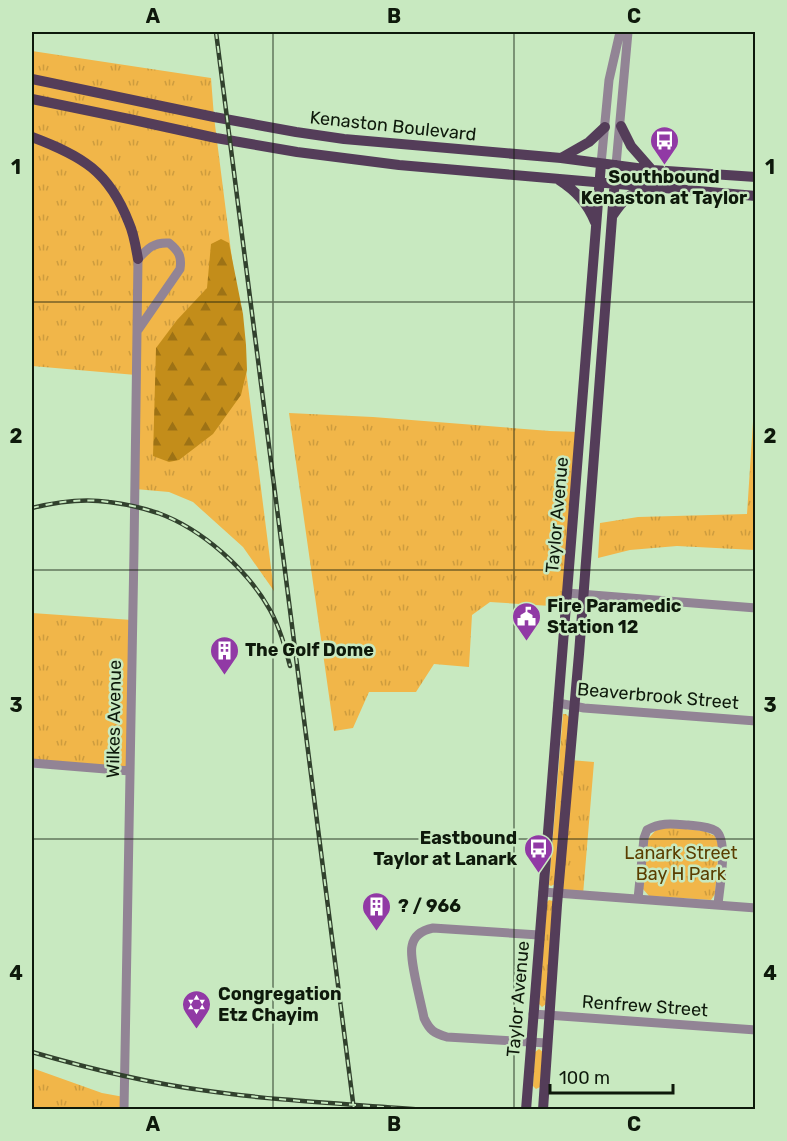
<svg xmlns="http://www.w3.org/2000/svg" width="787" height="1141" viewBox="0 0 787 1141" font-family="Rubik,sans-serif">
  <style>
    .grass { fill: url(#grass-tufts) }
    .forest { fill: url(#forest-firs) }
    .lines { fill: none; stroke-linecap: round; stroke-linejoin: round }
    .minor { stroke: #928495; stroke-width: 9 }
    .major { stroke: #543d59; stroke-width: 10 }
    .rail-casing { stroke: #31412d; stroke-width: 4.5 }
    .rail { stroke: #c8e9c0; stroke-width: 2; stroke-dasharray: 7; stroke-linecap: butt }
    .grid { fill: none; stroke: #0e190b; stroke-width: 1.5; stroke-opacity: 0.55 }
    .labels { text-anchor: middle; stroke-width: 5; stroke-linejoin: round; paint-order: stroke }
    .street-label { font-size: 18px; fill: #0e190b; stroke: #c8e9c0 }
    .poi-label { font-size: 18px; font-weight: bold; fill: #0e190b; stroke: #c8e9c0; text-anchor: start }
    .park-label { font-size: 18px; fill: #5a3e01; stroke: #c8e9c0 }
    .neatline { fill: none; stroke: #0e190b; stroke-width: 2 }
    .grid-label { font-size: 20px; text-anchor: middle; font-weight: bold; fill: #0e190b }
  </style>
  <defs>
    <pattern id="grass-tufts" width="24" height="20" patternUnits="userSpaceOnUse" patternTransform="scale(1.5)"><rect width="24" height="20" fill="#f1b649"/><path d="M3 7l-1-3M5 7V3M7 7l1-3M15 17l-1-3M17 17v-4M19 17l1-3" fill="none" stroke="#cd9c3e"/></pattern>
    <pattern id="forest-firs" width="22" height="20" patternUnits="userSpaceOnUse" patternTransform="scale(1.5)"><rect width="22" height="20" fill="#c38d1a"/><path d="M5 1l3.5 6h-7zM16 11l3.5 6h-7z" fill="#9d7215"/></pattern>
  </defs>
  <rect width="100%" height="100%" fill="#c8e9c0"/>
  <path class="grass" d="M32,51l179,27 3,39 60,474 -31,-44 -50,-45 -24,-10 -34,-3 1,-114 -104,-9z
    M755,391v159l-78,-4 -47,4 -32,8 2,-35 38,-6 109,-3z
    M289,413l84,4 177,14 30,1 -14,175 -76,-5 -18,13 -3,52 -35,-3 -18,28h-47l-16,36 -19,3z
    M32,613l100,7 -2,151 -98,-8z
    M563,714h3l3,3 -14,167 -4,2 -2,-1z
    M570,760l24,2 -11,133 -24,-2z
    M669,827l35,4 11,5 4,10 -4,48 -4,6 -62,-4 -6,-7 4,-49 9,-10z
    M549,900l4,1 -7,103 -4,3 -3,-3 8,-102z
    M539,1049l4,3 -3,35 -4,2 -3,-3 2,-34z
    M32,1068l70,25 22,4v12l-92,1z"/>
  <path class="forest" d="M221,239l8,4 14,71 3,31 1,25 -6,25 -28,39 -34,26 -10,2 -16,-6 3,-108 21,-28 30,-32 4,-44z"/>
  <g class="lines">
    <path class="minor" d="M601,164l8,-84 11,-48
      M616,165l12,-133
      M567,593l189,15
      M558,703l26,5 172,13
      M32,763l98,8
      M543,892l213,16
      M638,899l6,-61 3,-8c14,-8 26,-6 41,-5 9,1 20,1 28,6 13,10 3,58 2,74
      M539,935l-106,-7c-10,2 -19,7 -21,18 -3,13 9,56 12,72 6,13 10,15 23,19l100,6
      M533,1014l223,16
      M124,1110l10,-560 4,-291c10,-11 16,-17 31,-16 10,8 13,14 11,26l-42,61"/>
    <path class="major" d="M32,79l182,38 82,15 48,7 217,19 91,12 104,7
      M32,99l97,20 87,19 81,14 102,13 357,31
      M621,126l10,20 21,24
      M32,137c50,19 77,34 97,86 5,11 7,25 9,36
      M561,158l28,-16 16,-15
      M559,180c17,11 28,23 36,42
      M613,215c10,-14 16,-22 33,-27
      M526,1110l75,-946
      M543,1110l14,-205 22,-251 37,-489"/>
    <defs>
      <path id="rail" d="M216,32l138,1078
        M32,508c24,-6 51,-10 77,-6 16,2 34,6 49,11 44,16 89,56 112,97 10,18 15,37 20,56
        M32,1052c55,16 111,30 169,38 74,11 149,14 223,20"/>
    </defs>
    <use href="#rail" class="rail-casing"/>
    <use href="#rail" class="rail"/>
  </g>
  <path class="grid" d="M273,32v1078M514,32v1078M32,302h724M32,570h724M32,839h724"/>
  <defs>
    <symbol id="bus-pin" viewBox="-11 -11 22 30"><path d="M0 17L-7.5 6A9.5 9.5 0 1 1 7.5 6Z" fill="#9139a5" stroke="#c8e9c0"/><path d="M-5-6H5V4H4V6H2V4H-2V6H-4V4H-5ZM-3.5-4V0h7V-4ZM-3.5 1.2v1.5H-2V1.2ZM2 1.2v1.5H3.5V1.2Z" fill="#fff"/></symbol>
    <symbol id="civic-pin" viewBox="-11 -11 22 30"><path d="M0 17L-7.5 6A9.5 9.5 0 1 1 7.5 6Z" fill="#9139a5" stroke="#c8e9c0"/><path d="M-.6-6.5H3V-4.5H.6V-3L4-1V1h2V6H-6V1h2V-1L-.6-3ZM-1.2 2.5V6h2.4V2.5Z" fill="#fff"/></symbol>
    <symbol id="building-pin" viewBox="-11 -11 22 30"><path d="M0 17L-7.5 6A9.5 9.5 0 1 1 7.5 6Z" fill="#9139a5" stroke="#c8e9c0"/><path d="M-4-6H4V6H1V3H-1V6H-4ZM-2.5-4.3h1.7v1.8h-1.7ZM.8-4.3h1.7v1.8H.8ZM-2.5-1h1.7V.8h-1.7ZM.8-1h1.7V.8H.8Z" fill="#fff"/></symbol>
    <symbol id="synagogue-pin" viewBox="-11 -11 22 30"><path d="M0 17L-7.5 6A9.5 9.5 0 1 1 7.5 6Z" fill="#9139a5" stroke="#c8e9c0"/><path d="M0-6.5L5.6 3.2H-5.6ZM0 6.5L5.6-3.2H-5.6Z" fill="#fff"/></symbol>
  </defs>
  <g fill-rule="evenodd">
    <use href="#bus-pin" x="648" y="124" width="33" height="45"/>
    <use href="#civic-pin" x="510" y="600" width="33" height="45"/>
    <use href="#building-pin" x="208" y="634" width="33" height="45"/>
    <use href="#bus-pin" x="522" y="832" width="33" height="45"/>
    <use href="#building-pin" x="360" y="890" width="33" height="45"/>
    <use href="#synagogue-pin" x="180" y="988" width="33" height="45"/>
  </g>
  <g class="labels">
    <g class="street-label">
      <text transform="translate(393 126) rotate(6)" y="6">Kenaston Boulevard</text>
      <text transform="translate(557 515) rotate(-85)" y="6">Taylor Avenue</text>
      <text transform="translate(658 696) rotate(5)" y="6">Beaverbrook Street</text>
      <text transform="translate(114 719) rotate(-89)" y="6">Wilkes Avenue</text>
      <text transform="translate(518 999) rotate(-85)" y="6">Taylor Avenue</text>
      <text transform="translate(645 1006) rotate(4)" y="6">Renfrew Street</text>
    </g>
    <g class="poi-label">
      <text x="664" y="183" text-anchor="middle">Southbound<tspan x="664" dy="21">Kenaston at Taylor</tspan></text>
      <text x="547" y="612">Fire Paramedic<tspan x="547" dy="21">Station 12</tspan></text>
      <text x="245" y="656">The Golf Dome</text>
      <text x="517" y="844" text-anchor="end">Eastbound<tspan x="517" dy="21">Taylor at Lanark</tspan></text>
      <text x="398" y="912">? / 966</text>
      <text x="218" y="1000">Congregation<tspan x="218" dy="21">Etz Chayim</tspan></text>
    </g>
    <g class="park-label">
      <text x="681" y="859">Lanark Street<tspan x="681" dy="21">Bay H Park</tspan></text>
    </g>
  </g>
  <rect width="787" height="1141" fill="none" stroke="#c8e9c0" stroke-width="66"/>
  <path d="M550 1084v9h123v-9" fill="none" stroke="#0e190b" stroke-width="3"/>
  <text x="559" y="1084" font-size="18" fill="#0e190b" stroke="#c8e9c0" stroke-width="4.5" paint-order="stroke">100 m</text>
  <rect x="33" y="33" width="721" height="1075" class="neatline"/>
  <g class="grid-label">
    <text x="153" y="23">A</text>
    <text x="394" y="23">B</text>
    <text x="634" y="23">C</text>
    <text x="16" y="174">1</text>
    <text x="770" y="174">1</text>
    <text x="16" y="443">2</text>
    <text x="770" y="443">2</text>
    <text x="16" y="712">3</text>
    <text x="770" y="712">3</text>
    <text x="16" y="980">4</text>
    <text x="770" y="980">4</text>
    <text x="153" y="1131">A</text>
    <text x="394" y="1131">B</text>
    <text x="634" y="1131">C</text>
  </g>
</svg>
